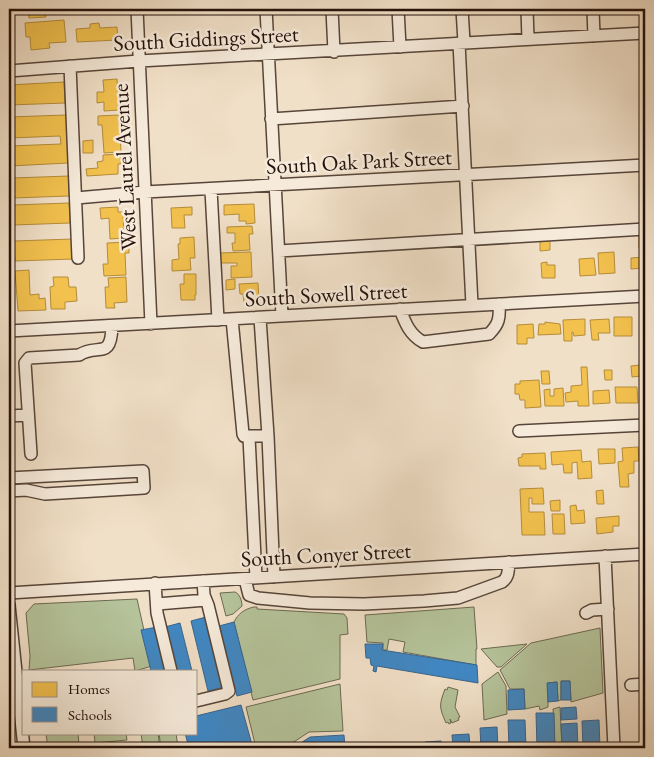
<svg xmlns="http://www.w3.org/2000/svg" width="654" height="757" viewBox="0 0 654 757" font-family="'EB Garamond',serif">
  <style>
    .green { fill: #b5c39a; stroke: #6c6a52 }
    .homes { fill: #f2c14e; stroke: #b48c3a }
    .schools { fill: #3f88c5; stroke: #37648d }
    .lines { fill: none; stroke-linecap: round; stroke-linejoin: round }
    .minor-casing { stroke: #57453a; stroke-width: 14 }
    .minor { stroke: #f6ebdb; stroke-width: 11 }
    .labels { text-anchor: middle; stroke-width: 5; stroke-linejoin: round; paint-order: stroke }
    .street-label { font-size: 22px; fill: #24110a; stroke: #f6ebdb }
  </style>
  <rect width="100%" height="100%" fill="#f1e0c8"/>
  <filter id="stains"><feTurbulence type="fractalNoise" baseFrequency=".004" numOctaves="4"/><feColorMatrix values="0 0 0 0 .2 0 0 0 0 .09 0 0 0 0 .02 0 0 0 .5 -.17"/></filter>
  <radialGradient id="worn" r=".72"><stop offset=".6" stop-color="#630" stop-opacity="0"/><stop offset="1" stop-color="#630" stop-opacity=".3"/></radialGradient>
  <path class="green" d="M235,592c5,2 7,9 7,14l-9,8 -7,2 -6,-23z
    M137,599l15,67 -17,5 -2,-13 -104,12 1,-14 -4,-43 8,-9z
    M254,607h3v2l87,5 3,4 1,16 -8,1v44l-87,21 -19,-78c4,-8 10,-13 20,-15z
    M474,607l3,42h-1v16l-73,-13 2,-10 -16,-3 -2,11h-4v-7l-16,-1 -2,-27z
    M600,628l3,65 -32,9 -1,-21h-9v19l-3,1 -1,-19 -9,1v24l-8,3 -1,-4 -14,3 -1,-20h-14l-10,-19 31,-27z
    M527,644l-26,23h-4l-16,-18z
    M498,672l8,14 1,28 -23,6 -2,-36z
    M340,684l3,47 -34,1 -23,15v1h-30l-10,-41z
    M448,687l10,3 -3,17 5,10 -2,1 1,2 -7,3 -2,-4 1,4 -2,1 -1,-2 -2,1c-7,-16 -7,-18 -1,-34l2,1z
    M560,707l2,41h-7l-2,-39z
    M54,733h24l1,12 -31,3 -2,-14z
    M94,733h32l1,7 -32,3z
    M141,733h17l2,15h-17z
    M159,733h17l2,15h-17z"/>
  <path class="homes" d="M28,9h19l-2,1 1,7 -17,1z
    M95,9h21v4l-20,1z
    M64,20l2,22 -17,1 1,5 -19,2 -1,-13h-4l-1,-14z
    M99,23l1,5 17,-1 1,13 -41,2 -1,-13 14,-1v-4z
    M117,79l2,31 -15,1v-9l-7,1v-11h7l-1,-12z
    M64,82l1,21 -56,2v-20z
    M66,115l2,48 -58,3v-20l51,-2 -1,-8 -50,2 -1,-21z
    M119,115l2,37 -17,1 -2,-28h-4v-9z
    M93,140v13h-10v-12z
    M120,154l1,10h-3v10l-31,2 -1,-7 12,-1 -1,-6 6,-1v-6z
    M69,176v20l-57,2v-20z
    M69,203l1,20 -56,2 -1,-20z
    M254,204l1,19 -9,1v-3h-7v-7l-15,1v-10z
    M118,207v5h5l1,26 -14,1 -1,-21 -8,1 -1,-11z
    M192,207v8h-8l1,13h-13l-1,-20z
    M252,226l1,8h-4l1,16 -17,1 -1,-8h3v-10h-8v-6z
    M639,233h6v15h-6z
    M194,237l1,21h-5l1,12 -19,1v-11l7,-1 -1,-15h2v-6z
    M72,239l1,20 -58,2 -1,-20z
    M540,241h10v9l-10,1z
    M129,242v11h-4l1,22 -22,1 -1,-12h5l-1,-21z
    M251,252l1,25 -21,1v-12h6v-3h-18l-1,-10z
    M614,252l1,21 -16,1 -1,-21z
    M645,257v11l-14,1v-11z
    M594,258l2,17 -16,1 -1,-17z
    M547,262v3h8v13h-13l-1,-15z
    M29,270l1,25 9,-1v5l6,-1 1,12 -28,1 -3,-40z
    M184,274h12v21h-1v5h-14l-1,-16h4z
    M53,277h15l1,10h7l1,14 -12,1v7h-14l-1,-22 4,-1z
    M126,277l1,25 -13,1 1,5h-9l-1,-21h4l-1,-9z
    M235,279v10l-9,1v-10z
    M258,283l1,18 -15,1 -1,-8h-3l-1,-10z
    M614,317h18v19h-18z
    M585,319v16l-11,1 -1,-4h-1v9h-8l-1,-21z
    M609,319l1,14h-12l1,7h-7l-2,-20z
    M545,322l15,2 1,10 -23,1 1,-11h6z
    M533,324l1,14h-7v6h-10v-19z
    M640,365l1,11 -9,1 -1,-11z
    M581,367h6l2,39h-11v-5l-12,1 -1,-9 6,-1v-6l11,-1z
    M604,370h8v10h-7z
    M541,371h8l1,13h-8z
    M539,380l2,27 -16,1v-8h-5l-1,-6h-4v-10h5v-3z
    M615,387h22l1,16h-22z
    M563,388l1,18h-19l-1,-16 6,-1v7h4v-7z
    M609,390l1,13 -17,1v-13z
    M638,447l1,14h-5v12l-6,1 1,13h-9l-2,-25 5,-1 -1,-13z
    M598,449h17v14l-16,1z
    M581,450l1,12 9,-1 1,17 -14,1 -1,-17 -5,1v10h-8l-1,-9 -11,1 -1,-13z
    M545,453l1,16h-6v-3h-21l-1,-8 4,-1v-3z
    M543,488l1,16h-12v-6h-3v14h15l1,23h-23l-2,-46z
    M603,490l1,14h-7l-1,-13z
    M560,500v11h-9l-1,-10z
    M576,505l1,6 7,-1 1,13 -14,1 -1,-18z
    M552,514h12l1,20h-12z
    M619,516v10h-6v6l-16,2 -1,-16z"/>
  <path class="schools" d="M206,617l18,70 -16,4 -17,-70z
    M234,622l18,70 -15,4 -18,-70z
    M180,623l12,48h-16l-11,-44z
    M157,627l10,44h-16l-10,-41z
    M365,644h18l-1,6 95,15 1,18 -101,-17 -1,6 -3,-1 1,-5 -3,-1 -1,-7h-4z
    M561,681h9l1,19h-10z
    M557,682l1,19 -10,1 -1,-19z
    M524,689l1,20 -17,1v-20z
    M241,705l12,43h-64l-4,-15h11v-17z
    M576,707l1,12 -16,1v-12z
    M536,713h18l1,35h-18z
    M508,720h17l1,28h-17z
    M599,720l1,28h-17l-1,-27z
    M577,723l1,25h-16l-1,-24z
    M497,727l1,21h-17l-1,-20z
    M469,734l1,14h-17l-1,-13z
    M344,735l1,13h-52l17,-11z
    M441,741v7h-16v-6z"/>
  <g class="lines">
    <defs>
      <path id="minor" d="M137,9l14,315
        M266,9l16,307
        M332,9l2,43
        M398,9l2,38
        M462,9l2,33
        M527,9l1,30
        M593,9l1,27
        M459,43l13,262
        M70,66l8,192
        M9,71l130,-10 506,-28
        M271,119l192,-13
        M211,190l7,130
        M76,198l69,-6 500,-27
        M279,251l366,-22
        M400,309c5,14 10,26 23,33l66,-8c10,-10 11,-16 10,-30
        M260,318l8,118 6,141
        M232,319l11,115 1,2h24
        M9,331l636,-35
        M9,416l19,-1
        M519,431l126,-6
        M249,437l7,141
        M31,454l-6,-91 4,-5 50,-3c19,-12 32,6 33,-29
        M9,478l134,-7 1,17 -99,6 -19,-4 -17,1
        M605,556l9,192
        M245,579l4,16 9,3 52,5 54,1 60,-3 34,-3 44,-16c7,-5 6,-11 7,-20
        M155,583l2,30 14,58
        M9,593l636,-39
        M157,604l49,-4
        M9,605l15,143
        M586,613l6,-3 16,-1
        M631,685l14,-1
        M196,701l29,-7 4,-3 -21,-86 -4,-10 -1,-14"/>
    </defs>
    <use href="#minor" class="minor-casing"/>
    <use href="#minor" class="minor"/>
  </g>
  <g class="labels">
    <g class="street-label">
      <text transform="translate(206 38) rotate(-3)" y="8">South Giddings Street</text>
      <text transform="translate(359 161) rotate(-3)" y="8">South Oak Park Street</text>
      <text transform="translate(124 167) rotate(-93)" y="8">West Laurel Avenue</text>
      <text transform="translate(326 294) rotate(-3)" y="8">South Sowell Street</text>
      <text transform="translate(326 554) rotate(-3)" y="8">South Conyer Street</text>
    </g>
  </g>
  <rect width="654" height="757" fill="none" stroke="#f1e0c8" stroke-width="30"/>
  <rect x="10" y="10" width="634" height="737" fill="none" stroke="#24110a" stroke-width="2.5"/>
  <rect x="15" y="15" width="624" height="727" fill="none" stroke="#24110a"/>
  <rect x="22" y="670" width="175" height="65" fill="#f6ebdb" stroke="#a29487"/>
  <rect x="32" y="682" width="25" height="15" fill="#f2c14e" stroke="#a29487"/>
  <text x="68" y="694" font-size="15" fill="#24110a">Homes</text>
  <rect x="32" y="707" width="25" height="15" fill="#3f88c5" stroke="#a29487"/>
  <text x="68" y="720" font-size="15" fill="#24110a">Schools</text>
  <rect width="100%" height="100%" filter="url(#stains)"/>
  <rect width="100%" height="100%" fill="url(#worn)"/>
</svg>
